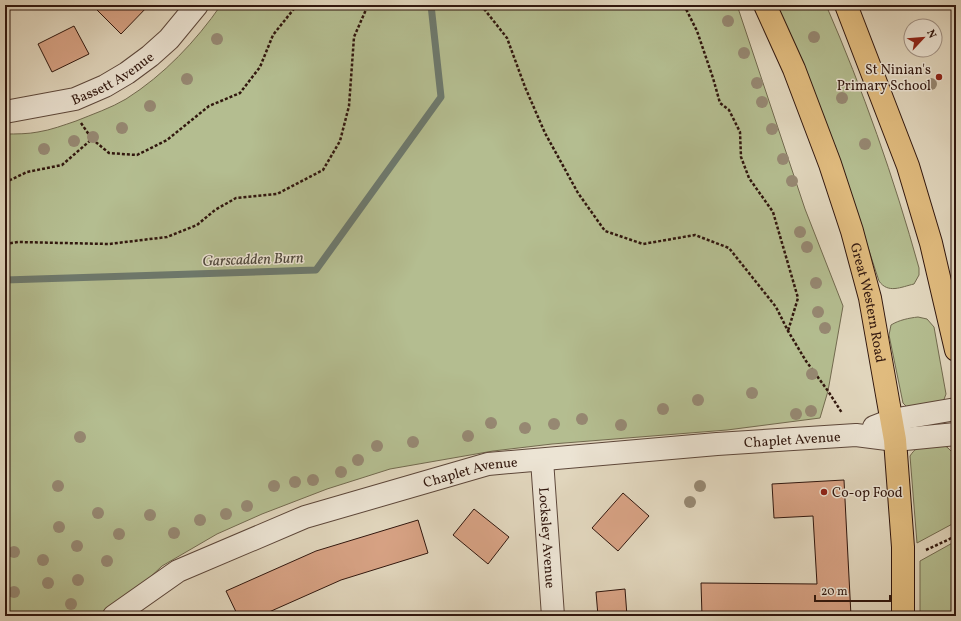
<svg xmlns="http://www.w3.org/2000/svg" width="961" height="621" viewBox="0 0 961 621" font-family="Vollkorn,serif">
  <style>
    .green { fill: #b4bd90; stroke: #726a4f }
    .lines { fill: none; stroke-linecap: round; stroke-linejoin: round }
    .stream { stroke: #6d796d; stroke-width: 7 }
    .building { fill: #d7a284; stroke: #31170e }
    .minor-casing { stroke: #5d473a; stroke-width: 24 }
    .primary-casing { stroke: #31170e; stroke-width: 24 }
    .path { stroke: #31170e; stroke-width: 2.5; stroke-dasharray: 3 2; stroke-linecap: butt }
    .minor { stroke: #ece4d4; stroke-width: 22 }
    .primary { stroke: #e0bb7e; stroke-width: 22 }
    .tree { fill: #968872 }
    .poi-dot { fill: #8f2418; stroke: #ece4d4; stroke-width: 1.5 }
    .labels { text-anchor: middle; stroke-width: 3; stroke-linejoin: round; paint-order: stroke }
    .poi-label { font-size: 14px; fill: #31170e; stroke: #ece4d4; text-anchor: end }
    .street-label { font-size: 14px; fill: #31170e; stroke: #ece4d4 }
    .water-label { font-size: 15px; font-style: italic; fill: #4f483d; stroke: #ece4d4 }
  </style>
  <rect width="100%" height="100%" fill="#e1d6bd"/>
  <filter id="stains"><feTurbulence type="fractalNoise" baseFrequency=".005" numOctaves="4"/><feColorMatrix values="0 0 0 0 .2 0 0 0 0 .09 0 0 0 0 .02 0 0 0 .5 -.17"/></filter>
  <radialGradient id="worn" r=".72"><stop offset=".6" stop-color="#630" stop-opacity="0"/><stop offset="1" stop-color="#630" stop-opacity=".3"/></radialGradient>
  <path class="green" d="M221,5h516l68,204 38,97 -15,85 -8,27 -93,12 -175,14 -59,7 -103,18 -63,20 -65,25 -45,20 -55,32 -53,50h-104v-482c11,0 23,0 33,-2 13,-2 26,-7 38,-11 17,-7 35,-13 50,-22 38,-24 70,-58 95,-94z
    M777,5h49c37,85 68,173 93,263v7l-5,9c-13,3 -26,10 -35,-3l-43,-131z
    M918,317l9,2 7,8 12,67 -3,8 -33,8 -7,-7 -14,-68 2,-10c8,-5 18,-7 27,-8z
    M943,444l5,4 5,5 3,69 -39,21 -7,-87c8,-13 19,-11 33,-12z
    M956,541v75h-36v-55z"/>
  <g class="lines">
    <path class="stream" d="M5,280l311,-10 125,-173 -10,-92"/>
  </g>
  <path class="building" d="M92,5h57l-28,29z
    M74,26l15,28 -37,18 -14,-28z
    M844,480l7,136h-149l-1,-33 116,1 -4,-68 -39,2 -2,-34z
    M623,493l26,23 -31,35 -26,-23z
    M474,509l35,28 -21,27 -35,-29z
    M418,520l10,33 -87,27 -81,36h-22l-12,-25 90,-40z
    M625,589l2,27h-29l-2,-24z"/>
  <g class="lines">
    <defs>
      <g id="minor">
        <path id="s1" d="M5,112l70,-13 30,-13 22,-13 23,-17 19,-17 28,-34"/>
        <path d="M874,427l18,-7 64,-11"/>
        <path id="s2" d="M542,460l11,156"/>
        <path id="s3" d="M114,616l64,-45 127,-54 183,-53 229,-20 139,-9 39,5 61,-6"/>
      </g>
      <g id="primary">
        <path id="s4" d="M765,5l29,64 36,95 22,67 18,67 25,142 8,107v69"/>
        <path d="M846,5l62,161 23,77 25,107"/>
      </g>
    </defs>
    <use href="#minor" class="minor-casing"/>
    <use href="#primary" class="primary-casing"/>
    <path class="path" d="M481,5l26,33 18,49 20,46 33,60 27,38 38,13 52,-9 34,13 47,59 12,24 18,30 22,30 14,22
      M684,5l13,26 16,47 7,25 9,7 11,22 1,25 8,21 24,34 25,86 -10,33
      M81,123l11,16
      M5,181l1,1 21,-10 35,-7 30,-26 17,14 28,2 30,-15 42,-34 31,-13 20,-26 13,-32 24,-30
      M5,244l13,-2 91,2 58,-7 30,-12 18,-15 21,-12 41,-4 46,-24 17,-29 9,-35 5,-69 14,-32
      M926,550l30,-14"/>
    <use href="#minor" class="minor"/>
    <use href="#primary" class="primary"/>
  </g>
  <g class="tree">
    <circle cx="728" cy="21" r="6"/>
    <circle cx="814" cy="37" r="6"/>
    <circle cx="217" cy="39" r="6"/>
    <circle cx="744" cy="53" r="6"/>
    <circle cx="187" cy="79" r="6"/>
    <circle cx="757" cy="83" r="6"/>
    <circle cx="931" cy="84" r="6"/>
    <circle cx="842" cy="98" r="6"/>
    <circle cx="762" cy="102" r="6"/>
    <circle cx="150" cy="106" r="6"/>
    <circle cx="122" cy="128" r="6"/>
    <circle cx="772" cy="129" r="6"/>
    <circle cx="93" cy="137" r="6"/>
    <circle cx="74" cy="141" r="6"/>
    <circle cx="865" cy="144" r="6"/>
    <circle cx="44" cy="149" r="6"/>
    <circle cx="783" cy="159" r="6"/>
    <circle cx="792" cy="181" r="6"/>
    <circle cx="800" cy="232" r="6"/>
    <circle cx="807" cy="247" r="6"/>
    <circle cx="816" cy="283" r="6"/>
    <circle cx="818" cy="312" r="6"/>
    <circle cx="825" cy="328" r="6"/>
    <circle cx="812" cy="374" r="6"/>
    <circle cx="752" cy="393" r="6"/>
    <circle cx="698" cy="400" r="6"/>
    <circle cx="663" cy="409" r="6"/>
    <circle cx="811" cy="411" r="6"/>
    <circle cx="796" cy="414" r="6"/>
    <circle cx="582" cy="419" r="6"/>
    <circle cx="491" cy="423" r="6"/>
    <circle cx="554" cy="424" r="6"/>
    <circle cx="621" cy="425" r="6"/>
    <circle cx="525" cy="428" r="6"/>
    <circle cx="468" cy="436" r="6"/>
    <circle cx="80" cy="437" r="6"/>
    <circle cx="413" cy="442" r="6"/>
    <circle cx="377" cy="446" r="6"/>
    <circle cx="358" cy="460" r="6"/>
    <circle cx="341" cy="472" r="6"/>
    <circle cx="313" cy="480" r="6"/>
    <circle cx="295" cy="482" r="6"/>
    <circle cx="58" cy="486" r="6"/>
    <circle cx="274" cy="486" r="6"/>
    <circle cx="700" cy="486" r="6"/>
    <circle cx="690" cy="502" r="6"/>
    <circle cx="247" cy="506" r="6"/>
    <circle cx="98" cy="513" r="6"/>
    <circle cx="226" cy="514" r="6"/>
    <circle cx="150" cy="515" r="6"/>
    <circle cx="200" cy="520" r="6"/>
    <circle cx="59" cy="527" r="6"/>
    <circle cx="174" cy="533" r="6"/>
    <circle cx="119" cy="534" r="6"/>
    <circle cx="77" cy="546" r="6"/>
    <circle cx="14" cy="552" r="6"/>
    <circle cx="43" cy="560" r="6"/>
    <circle cx="107" cy="561" r="6"/>
    <circle cx="78" cy="580" r="6"/>
    <circle cx="48" cy="583" r="6"/>
    <circle cx="14" cy="592" r="6"/>
    <circle cx="71" cy="604" r="6"/>
  </g>
  <g class="poi-dot">
    <circle cx="939" cy="77" r="4"/>
    <circle cx="824" cy="492" r="4"/>
  </g>
  <g class="labels">
    <g class="poi-label">
      <text x="931" y="74">St Ninian's<tspan x="931" dy="16">Primary School</tspan></text>
      <text x="832" y="497" text-anchor="start">Co-op Food</text>
    </g>
    <g class="street-label">
      <text dy="5" stroke="none"><textPath href="#s1" startOffset="114">Bassett Avenue</textPath></text>
      <text dy="5" stroke="none"><textPath href="#s4" startOffset="316">Great Western Road</textPath></text>
      <text dy="5" stroke="none"><textPath href="#s3" startOffset="712">Chaplet Avenue</textPath></text>
      <text dy="5" stroke="none"><textPath href="#s3" startOffset="388">Chaplet Avenue</textPath></text>
      <text dy="5" stroke="none"><textPath href="#s2" startOffset="78">Locksley Avenue</textPath></text>
    </g>
    <g class="water-label">
      <text transform="translate(253 259) rotate(-2)" y="5">Garscadden Burn</text>
    </g>
  </g>
  <rect width="961" height="621" fill="none" stroke="#e1d6bd" stroke-width="20"/>
  <rect x="6" y="6" width="949" height="609" fill="none" stroke="#31170e" stroke-width="2"/>
  <rect x="10" y="10" width="941" height="601" fill="none" stroke="#31170e"/>
  <g transform="translate(923 38) rotate(64)"><circle r="19" fill="#ece4d4" stroke="#a19285"/>
  <path d="M0-3L7 15L0 10L-7 15Z" fill="#8f2418"/>
  <text y="-6" font-size="11" font-weight="bold" text-anchor="middle" fill="#31170e">N</text>
  </g>
  <path d="M815 595v6h75v-6" fill="none" stroke="#31170e" stroke-width="2"/>
  <text x="821" y="595" font-size="12" fill="#31170e" stroke="#ece4d4" stroke-width="3" paint-order="stroke">20 m</text>
  <rect width="100%" height="100%" filter="url(#stains)"/>
  <rect width="100%" height="100%" fill="url(#worn)"/>
</svg>
